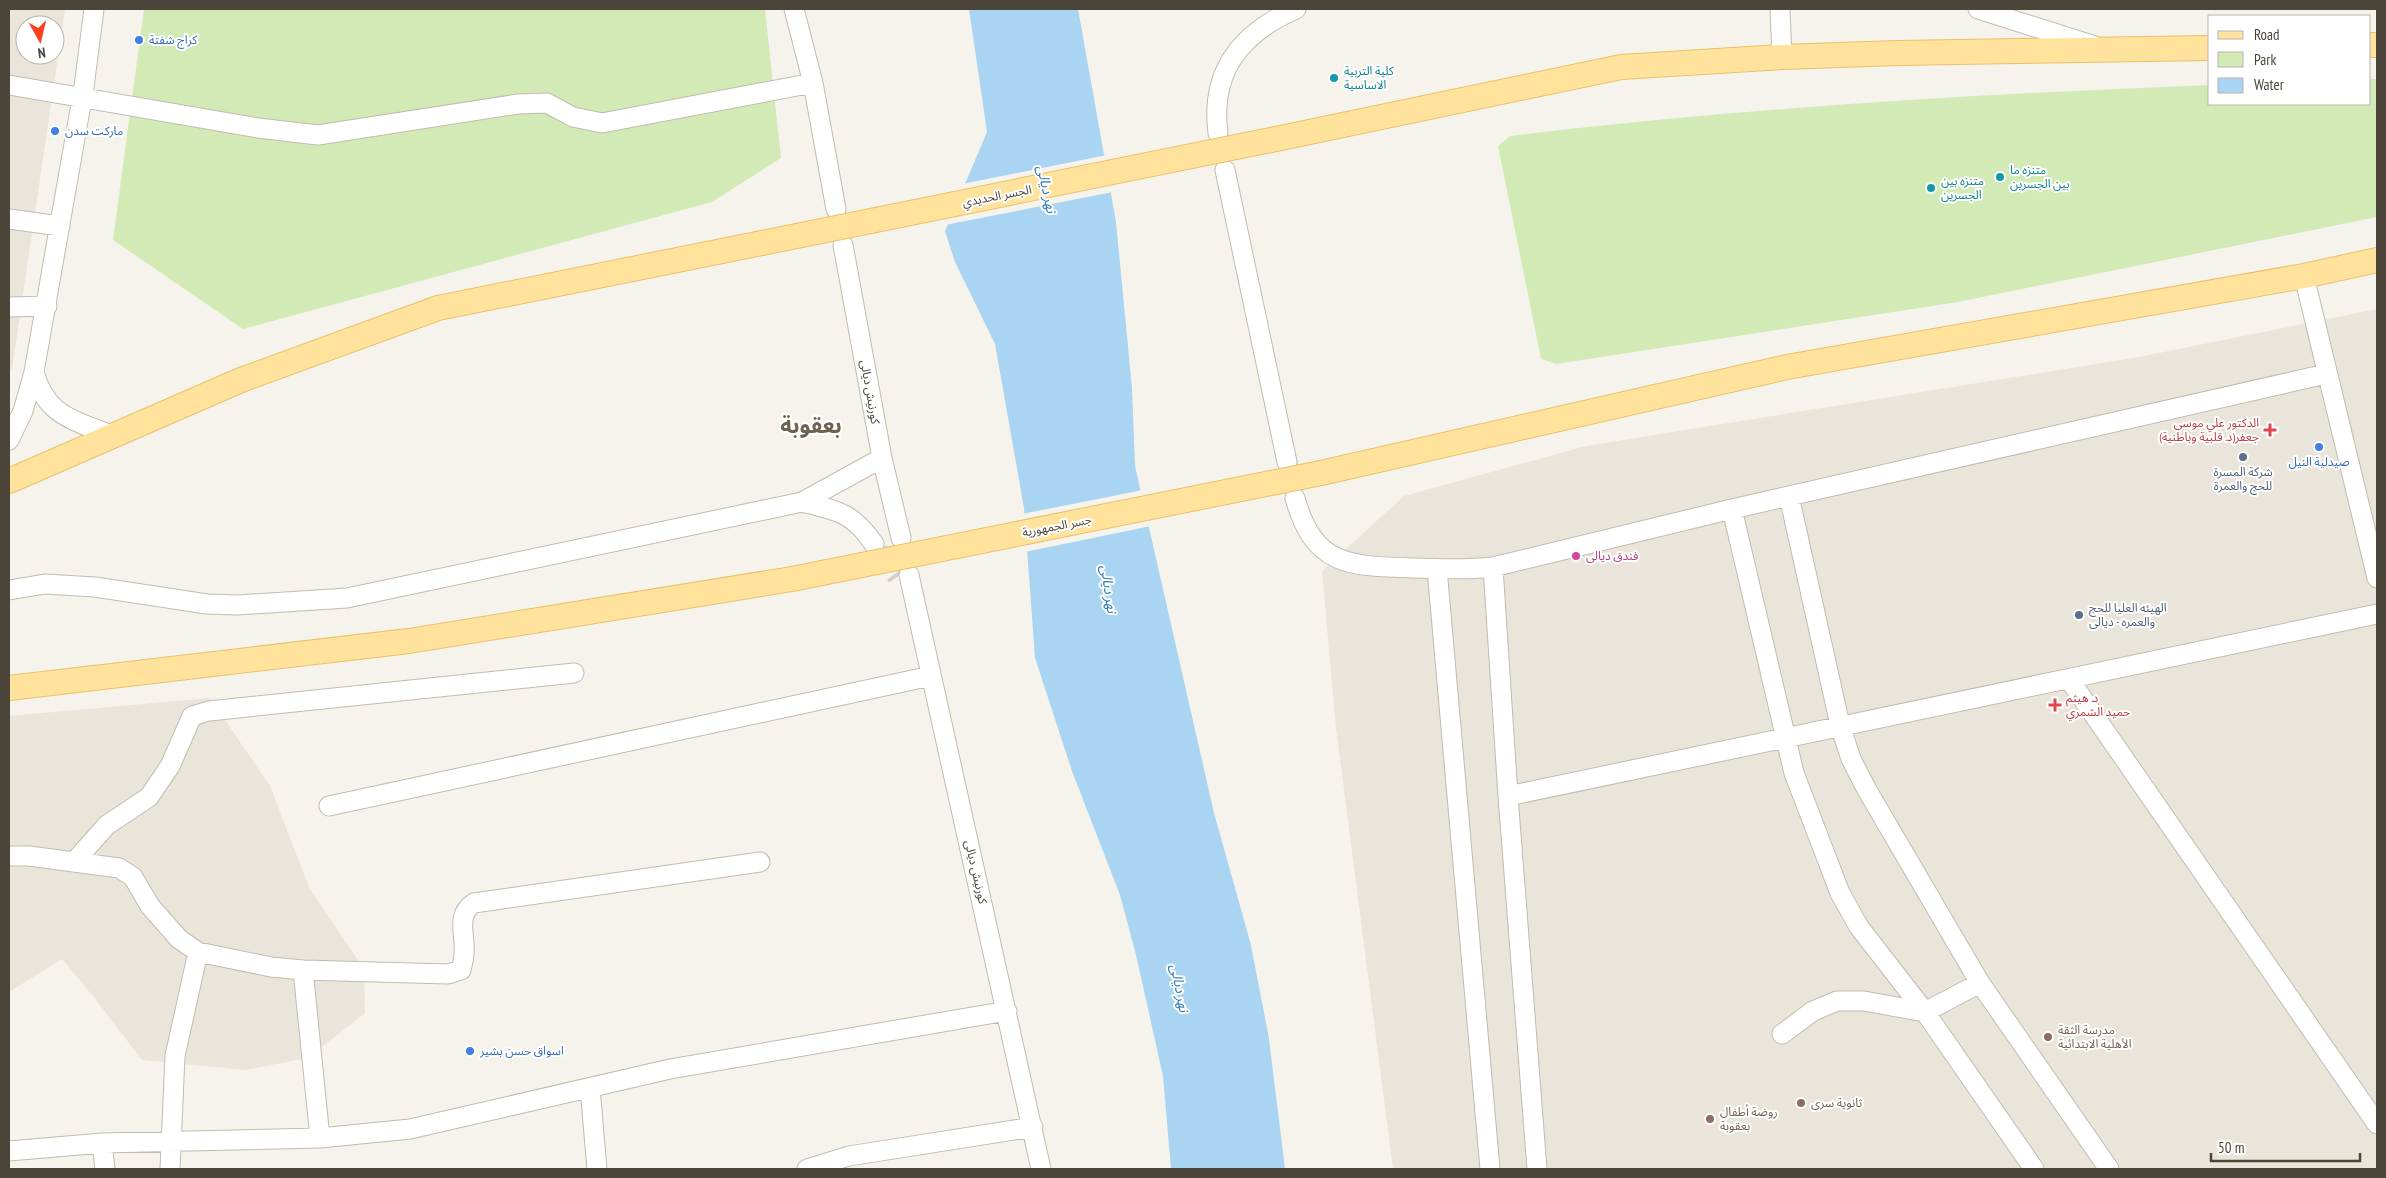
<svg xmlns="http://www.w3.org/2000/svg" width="2386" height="1178" viewBox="0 0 2386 1178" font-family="'PT Sans Narrow','Noto Sans Arabic',sans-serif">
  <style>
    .residential { fill: #eae5da; fill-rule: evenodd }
    .green { fill: #d2eab5 }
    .water { fill: #a9d4f2 }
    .pier { fill: #f6f3ec }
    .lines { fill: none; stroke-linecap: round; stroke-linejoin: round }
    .minor-tunnel { stroke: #d4d0c8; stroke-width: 19; stroke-dasharray: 19 9; stroke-linecap: butt }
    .minor-casing { stroke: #c2bbae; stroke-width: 21 }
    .major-casing { stroke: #e6c16a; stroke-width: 26 }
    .minor { stroke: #fff; stroke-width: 19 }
    .major { stroke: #ffe39c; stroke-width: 24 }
    .major-bridge-casing { stroke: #e6c16a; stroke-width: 26; stroke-linecap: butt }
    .major-bridge { stroke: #ffe39c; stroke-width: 24 }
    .shop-dot { fill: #3f7fe0; stroke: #fff; stroke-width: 2 }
    .culture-dot { fill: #0f9aa8; stroke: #fff; stroke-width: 2 }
    .health-dot { fill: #e0444e; stroke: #fff; stroke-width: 2 }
    .service-dot { fill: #5c6f8a; stroke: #fff; stroke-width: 2 }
    .hotel-dot { fill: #d1479c; stroke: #fff; stroke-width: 2 }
    .education-dot { fill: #8d6e63; stroke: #fff; stroke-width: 2 }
    .labels { text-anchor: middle; stroke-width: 4; stroke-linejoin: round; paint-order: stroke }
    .shop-label { font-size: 12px; fill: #366cbe; stroke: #fff; text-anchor: start }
    .culture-label { font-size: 12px; fill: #0d838f; stroke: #fff; text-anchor: start }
    .street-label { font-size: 12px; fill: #4b4439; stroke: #fff }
    .health-label { font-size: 12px; fill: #be3a42; stroke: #fff; text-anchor: end }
    .service-label { font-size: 12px; fill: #4e5e75; stroke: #fff }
    .hotel-label { font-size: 12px; fill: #b23c85; stroke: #fff; text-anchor: start }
    .education-label { font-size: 12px; fill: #785e54; stroke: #fff; text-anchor: start }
    .water-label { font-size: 14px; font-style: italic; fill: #2e7ab2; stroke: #fff }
    .town-label { font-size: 22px; font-weight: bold; fill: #6e6250; stroke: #fff }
  </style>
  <rect width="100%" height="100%" fill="#f6f3ec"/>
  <path class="residential" d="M9,9h56l-53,360 -3,1zM25,25h30v30h-30z
    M2377,309v860h-984l-57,-441 -14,-157 82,-75 182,-50 553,-89z
    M210,698l60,88 39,101 55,82 1,44 -57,45 -63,12 -103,-10 -50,-65 -30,-36 -53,33v-276z"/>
  <path class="green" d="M144,9h621l16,149 -69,44 -469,127 -130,-89z
    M2370,79h7v138l-419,85 -402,62 -15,-5 -43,-213 12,-10c232,-28 466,-42 700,-51v19h160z"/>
  <path class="water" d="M969,9h109l38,213 16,166 3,78 79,347 37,132 18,94 16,130h-114l-8,-93 -27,-121 -16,-60 -48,-124 -37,-113 -11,-150 -29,-164 -40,-82 -10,-31 42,-99z"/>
  <path class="pier" d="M1107,155l6,37 -168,33 17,-41z
    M1143,490l8,36 -126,26 -3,-38z"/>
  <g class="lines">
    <path class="minor-tunnel" d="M879,551l18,26"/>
    <defs>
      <path id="minor" d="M794,9l19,74 23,126
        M1780,9l2,48
        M1978,9l117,37
        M9,85l249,43 60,7 200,-31 29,-1 26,14 29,6 211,-40
        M1218,133c-8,-62 23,-100 78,-124
        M1225,170l62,292
        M9,219l51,7
        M843,245l39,213 19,80
        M2304,276l73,302
        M9,307l38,-1
        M34,372c12,45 41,48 79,64
        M9,440l14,-29 11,-39 50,-285 10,-78
        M1789,496l51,229 11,34 16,31 113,193 129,186
        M1295,498c19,69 55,68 118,70 27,1 53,2 80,-1l239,-58 594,-135
        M802,502c36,9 50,10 72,42
        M1732,509l62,264 46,120 19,34 66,85 109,157
        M1493,567l15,229 29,373
        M1437,569l53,600
        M909,575l132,594
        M9,590l36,-6 50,3 112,17 31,1 109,-7 455,-96 80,-44
        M2069,679l308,445
        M1508,796l869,-182
        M329,806l602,-130
        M9,856h20l90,12 14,9 17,29 29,33 19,13 73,15 32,3 145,4 13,-4c1,-5 3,-11 3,-16 2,-18 -9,-39 10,-51l286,-41
        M74,862l33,-37 42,-28 21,-31 22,-50 17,-5 365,-38
        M303,970l17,168
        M1782,1034l31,-23 24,-10h27l61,11 55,-29
        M590,1088l7,81
        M102,1143l3,26
        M9,1151l93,-8 218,-5 90,-9 260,-60 337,-58
        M170,1169l5,-113 23,-104
        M807,1169l42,-13 184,-29"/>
      <path id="major" d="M2370,45h7
        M1276,139l345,-72 161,-10 116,-4 312,-5
        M1321,473l466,-106 517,-91 73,-16
        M9,481l232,-101 197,-72 309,-62
        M9,688l400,-47 383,-62"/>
    </defs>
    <use href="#minor" class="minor-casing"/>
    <use href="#major" class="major-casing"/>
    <use href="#minor" class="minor"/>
    <use href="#major" class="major"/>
    <defs>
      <path id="major-bridge" d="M747,246l529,-107
        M792,579l529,-106"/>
    </defs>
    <use href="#major-bridge" class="major-bridge-casing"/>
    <use href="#major-bridge" class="major-bridge"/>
  </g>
  <g class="shop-dot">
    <circle cx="139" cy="40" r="5"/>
    <circle cx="55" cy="131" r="5"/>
    <circle cx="2319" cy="447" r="5"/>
    <circle cx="470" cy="1051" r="5"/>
  </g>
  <g class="culture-dot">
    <circle cx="1334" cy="78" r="5"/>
    <circle cx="2000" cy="177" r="5"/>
    <circle cx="1931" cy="188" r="5"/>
  </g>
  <g class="health-dot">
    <path d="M2267.5 422.5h5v5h5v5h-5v5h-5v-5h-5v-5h5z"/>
    <path d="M2052.5 697.5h5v5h5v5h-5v5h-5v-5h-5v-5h5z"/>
  </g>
  <g class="service-dot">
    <circle cx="2243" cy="457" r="5"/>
    <circle cx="2079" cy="615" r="5"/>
  </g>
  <circle class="hotel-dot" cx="1576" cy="556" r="5"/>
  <g class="education-dot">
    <circle cx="2048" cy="1037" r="5"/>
    <circle cx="1801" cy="1103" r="5"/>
    <circle cx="1710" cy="1119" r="5"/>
  </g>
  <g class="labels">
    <g class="shop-label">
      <text x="149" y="44">كراج شفتة</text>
      <text x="65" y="135">ماركت سدن</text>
      <text x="2319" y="466" text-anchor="middle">صيدلية النيل</text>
      <text x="480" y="1055">اسواق حسن بشير</text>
    </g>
    <g class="culture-label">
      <text x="1344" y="75">كلية التربية<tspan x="1344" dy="14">الاساسية</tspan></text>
      <text x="2010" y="174">متنزه ما<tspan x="2010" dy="14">بين الجسرين</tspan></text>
      <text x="1941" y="185">متنزه بين<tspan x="1941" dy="14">الجسرين</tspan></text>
    </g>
    <g class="street-label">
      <text transform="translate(997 196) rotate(-11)" y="4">الجسر الحديدي</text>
      <text transform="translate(870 392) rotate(80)" y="4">كورنيش ديالى</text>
      <text transform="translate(1057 526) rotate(-11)" y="4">جسر الجمهورية</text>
      <text transform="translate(976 872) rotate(77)" y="4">كورنيش ديالى</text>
    </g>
    <g class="health-label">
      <text x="2259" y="427">الدكتور علي موسى<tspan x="2259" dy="14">جعفر(د. قلبية وباطنية)</tspan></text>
      <text x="2066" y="702" text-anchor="start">د. هيثم<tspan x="2066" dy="14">حميد الشمري</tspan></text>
    </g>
    <g class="service-label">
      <text x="2243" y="476">شركة المسرة<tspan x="2243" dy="14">للحج والعمرة</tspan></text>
      <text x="2089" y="612" text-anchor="start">الهيئه العليا للحج<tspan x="2089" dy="14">والعمره - ديالى</tspan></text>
    </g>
    <g class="hotel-label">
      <text x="1586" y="560">فندق ديالى</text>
    </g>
    <g class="education-label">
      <text x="2058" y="1034">مدرسة الثقة<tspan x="2058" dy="14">الأهلية الابتدائية</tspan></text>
      <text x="1811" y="1107">ثانوية سرى</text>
      <text x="1720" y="1116">روضة أطفال<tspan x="1720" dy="14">بعقوبة</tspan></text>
    </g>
    <g class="water-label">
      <text transform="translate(1047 189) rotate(78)" y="5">نهر ديالى</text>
      <text transform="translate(1109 589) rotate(82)" y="5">نهر ديالى</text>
      <text transform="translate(1180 988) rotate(79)" y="5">نهر ديالى</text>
    </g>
    <g class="town-label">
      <text x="811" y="433">بعقوبة</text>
    </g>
  </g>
  <rect width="2386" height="1178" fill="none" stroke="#4b4439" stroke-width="20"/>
  <rect x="2208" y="15" width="162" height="90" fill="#ffffff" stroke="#b7b4b0"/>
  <rect x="2218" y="31" width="25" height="8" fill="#ffe39c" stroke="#b7b4b0"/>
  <text x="2254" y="40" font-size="15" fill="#4b4439">Road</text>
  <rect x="2218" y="52" width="25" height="15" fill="#d2eab5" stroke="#b7b4b0"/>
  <text x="2254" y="65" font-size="15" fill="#4b4439">Park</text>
  <rect x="2218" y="78" width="25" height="15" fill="#a9d4f2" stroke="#b7b4b0"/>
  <text x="2254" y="90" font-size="15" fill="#4b4439">Water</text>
  <g transform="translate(40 40) rotate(172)"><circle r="24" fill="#ffffff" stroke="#b7b4b0"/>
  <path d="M0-4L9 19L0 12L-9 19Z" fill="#fc3f1d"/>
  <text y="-8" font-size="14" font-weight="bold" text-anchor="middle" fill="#4b4439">N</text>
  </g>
  <path d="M2211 1153v8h149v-8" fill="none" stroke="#4b4439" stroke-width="2.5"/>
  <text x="2218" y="1153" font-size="15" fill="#4b4439" stroke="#ffffff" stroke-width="4" paint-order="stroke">50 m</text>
</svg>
